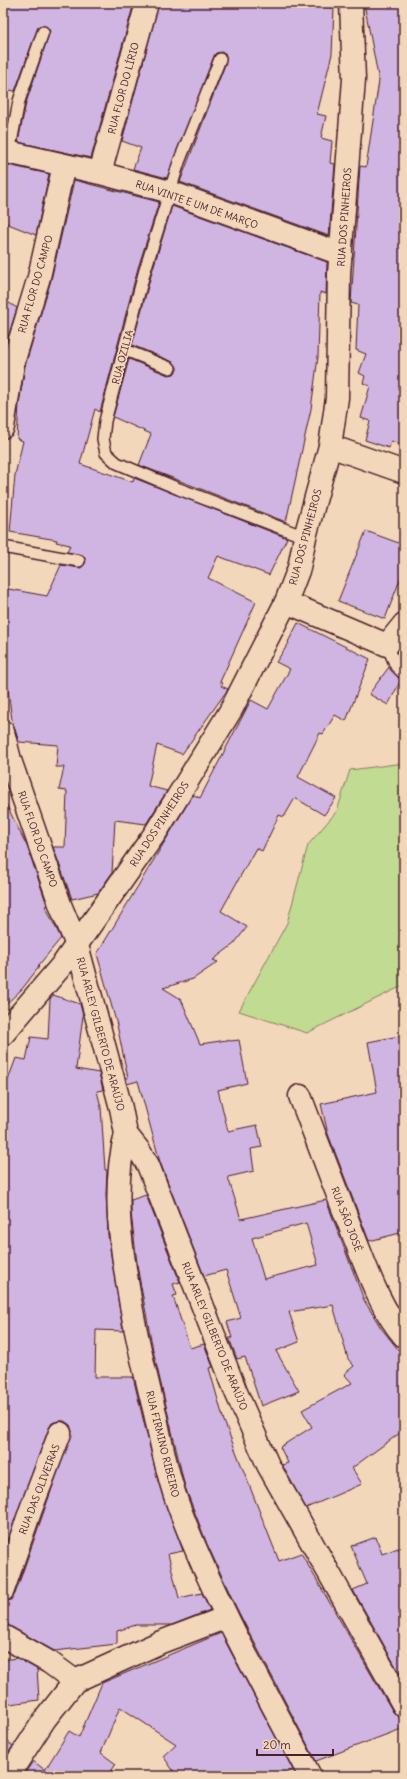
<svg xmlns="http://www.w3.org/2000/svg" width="407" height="1779" viewBox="0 0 407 1779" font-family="Delius,sans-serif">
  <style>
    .green { fill: #c1db92; stroke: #867d5e }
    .building { fill: #d0b5e3; stroke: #4a1f2b; fill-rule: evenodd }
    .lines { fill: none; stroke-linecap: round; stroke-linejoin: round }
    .service-casing { stroke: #4a1f2b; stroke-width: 14 }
    .minor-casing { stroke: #4a1f2b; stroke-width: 25 }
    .tertiary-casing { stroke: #4a1f2b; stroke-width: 25 }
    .service { stroke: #f3d7ba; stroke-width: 11 }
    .minor { stroke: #f3d7ba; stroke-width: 22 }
    .tertiary { stroke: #f3d7ba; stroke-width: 22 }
    .labels { text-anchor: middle; stroke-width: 3.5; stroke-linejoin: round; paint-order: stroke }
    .street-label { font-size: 10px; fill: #4a1f2b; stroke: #f3d7ba }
  </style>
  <rect width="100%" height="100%" fill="#f3d7ba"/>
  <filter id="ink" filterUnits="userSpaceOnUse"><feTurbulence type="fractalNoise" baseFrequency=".025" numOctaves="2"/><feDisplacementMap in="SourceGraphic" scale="8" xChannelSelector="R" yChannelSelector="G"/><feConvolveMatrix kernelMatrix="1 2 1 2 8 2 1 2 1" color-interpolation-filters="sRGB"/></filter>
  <g filter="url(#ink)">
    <path class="green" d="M404,763v222l-97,48 -68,-22 48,-88 21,-78 29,-34 13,-41z"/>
    <path class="building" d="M3,3h131l-43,155 -73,-16 8,-39 24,-72 -4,-5 -8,1 -23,64 -12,-2z
      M159,3h136l39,5 -2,46 -15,60 9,2 -5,22 11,3 -2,22 5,1 -6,72 -149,-54 46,-120v-7l-4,-3 -6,1 -2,3 -47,122 -34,-9 8,-21 -19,-7z
      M364,3h40v443l-13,-5 -2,7 -24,-8 5,-19 -9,-3 9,-32 -7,-3 2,-7 -6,-3 7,-19 -10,-4 2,-45 -7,-2 9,-137 6,1 13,-86z
      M3,164l46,10 -13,61 -33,-13z
      M74,180l85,22 -21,66 -38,144 -5,-3 -15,55 53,18 1,-4 153,60 -18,37 -51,-19 -10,22 48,24 -36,80 3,1 -2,3 7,3 -46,65 -25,-9 -9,41 19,5 -21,33 -31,-4 -3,53 -14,20 -26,6 -19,-52h12l2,-56 -8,-1 5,-23h-8l2,-22 -39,-3 -7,-22 -6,-46 -3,-27v-59l44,8 14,-31 20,3 5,-6 -3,-7 -16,-3 3,-7 -14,-3 1,-2 -47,-8 5,-57 8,-34 -6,-2 2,-35 6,-38 26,-86z
      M172,206l155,56 -1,32 -6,-2 -2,65 -7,52 -25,113 -147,-57 12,-31 -38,-17 16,-58 39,16 6,-1 3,-4v-3l-4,-5 -41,-17 20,-73z
      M3,299l14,9 -14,45z
      M366,531l38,14v24l-19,50 -47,-18z
      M298,623l72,36 -24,62 -11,-6 -12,19 -3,-1 -22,44 38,21 -12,17 -29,-17 -11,19 -5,-2 -17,36 -6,-3 -35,63 26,16 -13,17 -21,16 5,2 -25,17 -30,9 18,11 19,45 27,-4 4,1 8,-1 8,43 -29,7 10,41 29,-6 5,22 -11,2 3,22 -26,6 13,42 85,-19 38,100 17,28 23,29v73l-52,38 10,16 -56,24 -24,-43 6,-2 -8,-16 32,-20 -10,-17 50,-27 -8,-9 10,-8 -6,-7 -15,-54 -44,7 10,30 -23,9 23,40 -38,15 -16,-49 -8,2 -8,-21h3l-5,-16 14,-4 -15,-48 -22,6 -44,-114 -22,-81 -11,3 -1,-6h2l-11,-53 -20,-71 94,-156 3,-3 6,3 51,-98 17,9 22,-40 -14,-7 13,-19 -1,-1zM306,1223l12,42 -54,14 -12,-41z
      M389,667l12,13 -13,25 -19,-11z
      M3,798l24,48 20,59 -2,1 16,32 -23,28 1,1 -17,22 -19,18z
      M53,995l27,9 3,12 -7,53 23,4 4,17 -6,1 4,16 4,63h2l-1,24 2,41 15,96 -27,-1 -1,47h38l25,104 25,70 -15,3 11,44 23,-5 8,17 -38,15h-36l-19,6v13l-63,7 -46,-26 -5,-18v-5l8,-2 4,-6 57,-163 -2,-6 -6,-4h-6l-6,2 -3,5 -46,124v-474l5,2 8,-22 10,2 5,-23 17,2 2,-40z
      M404,1035v197l-35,9 -41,-107 -7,-30 56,-12 -9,-50z
      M146,1195l34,87 -7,2 4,11 -4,1 17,52 14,-4 9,23 -4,1 15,53 55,140 22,-8 92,159 5,5 6,1v10l-88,33 -79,-152 -30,-65 -22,-57 -32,-137 -15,-79 -7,-58v-13z
      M376,1537l6,17 16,-6 6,13v120l-51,-91 14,-6 -16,-38z
      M221,1633l72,137 -16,6h-100l-14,-20 13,-12 -56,-37 -19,46 15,11 -8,12h-85l10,-15 12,9 24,-39 10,6 23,-54z
      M17,1658l20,11 2,31 -36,5v-45z
      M3,1739l10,7 -10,15z"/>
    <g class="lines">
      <defs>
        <path id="service" d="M220,59l-41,103 -34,108 -40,151 -2,18 3,14 11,10 62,26 126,48
          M9,153l10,-52 24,-69
          M125,350l45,18
          M3,547l76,14
          M387,645l9,21 8,8"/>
        <path id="minor" d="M3,151l97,22 70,19 171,62
          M100,173l47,-170
          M3,427l10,-64 26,-86 25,-112
          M330,446l74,26
          M286,602l101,43 17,-21
          M3,732l7,28 51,147 16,38
          M300,1096c18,47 36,95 55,143 13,33 25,69 49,97
          M126,1134c-14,52 -6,107 3,159 6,40 16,80 26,120 7,34 14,70 27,102 35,91 83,175 128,261
          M3,1590l28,-81 29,-76
          M3,1636l46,26 26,19
          M8,1776l37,-57 30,-38 86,-39 66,-25"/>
        <path id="tertiary" d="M77,945l44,163 5,26 12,15 10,16 88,227 32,73 136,241
          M3,1034l60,-70 93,-132 75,-122 55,-108 13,-34 6,-31 25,-91 7,-48 2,-124 15,-195 -3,-76"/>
      </defs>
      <use href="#service" class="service-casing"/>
      <use href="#minor" class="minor-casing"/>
      <use href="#tertiary" class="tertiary-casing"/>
      <use href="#service" class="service"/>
      <use href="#minor" class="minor"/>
      <use href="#tertiary" class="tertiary"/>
    </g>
  </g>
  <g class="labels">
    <g class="street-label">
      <text transform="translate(123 88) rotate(-75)" y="4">RUA FLOR DO LÍRIO</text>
      <text transform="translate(197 204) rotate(19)" y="4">RUA VINTE E UM DE MARÇO</text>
      <text transform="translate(344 217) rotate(-86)" y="4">RUA DOS PINHEIROS</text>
      <text transform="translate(35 284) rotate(-74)" y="4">RUA FLOR DO CAMPO</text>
      <text transform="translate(122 357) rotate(-75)" y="4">RUA OZILIA</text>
      <text transform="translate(305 537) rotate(-75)" y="4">RUA DOS PINHEIROS</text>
      <text transform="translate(159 824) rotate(-57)" y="4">RUA DOS PINHEIROS</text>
      <text transform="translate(38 839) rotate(71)" y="4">RUA FLOR DO CAMPO</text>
      <text transform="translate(101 1034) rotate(75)" y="4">RUA ARLEY GILBERTO DE ARAÚJO</text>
      <text transform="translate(347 1219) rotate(69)" y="4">RUA SÃO JOSÉ</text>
      <text transform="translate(215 1336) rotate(68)" y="4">RUA ARLEY GILBERTO DE ARAÚJO</text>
      <text transform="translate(163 1444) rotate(76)" y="4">RUA FIRMINO RIBEIRO</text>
      <text transform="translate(39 1489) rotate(-69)" y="4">RUA DAS OLIVEIRAS</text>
    </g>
  </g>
  <rect width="407" height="1779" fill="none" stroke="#f3d7ba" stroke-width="16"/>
  <rect x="8" y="8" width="391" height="1763" fill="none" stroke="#4a1f2b" stroke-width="1.5" filter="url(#ink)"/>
  <path d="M257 1749v6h76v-6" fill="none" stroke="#4a1f2b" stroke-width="2"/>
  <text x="263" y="1749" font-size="12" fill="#4a1f2b" stroke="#f3d7ba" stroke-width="3" paint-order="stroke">20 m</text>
</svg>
